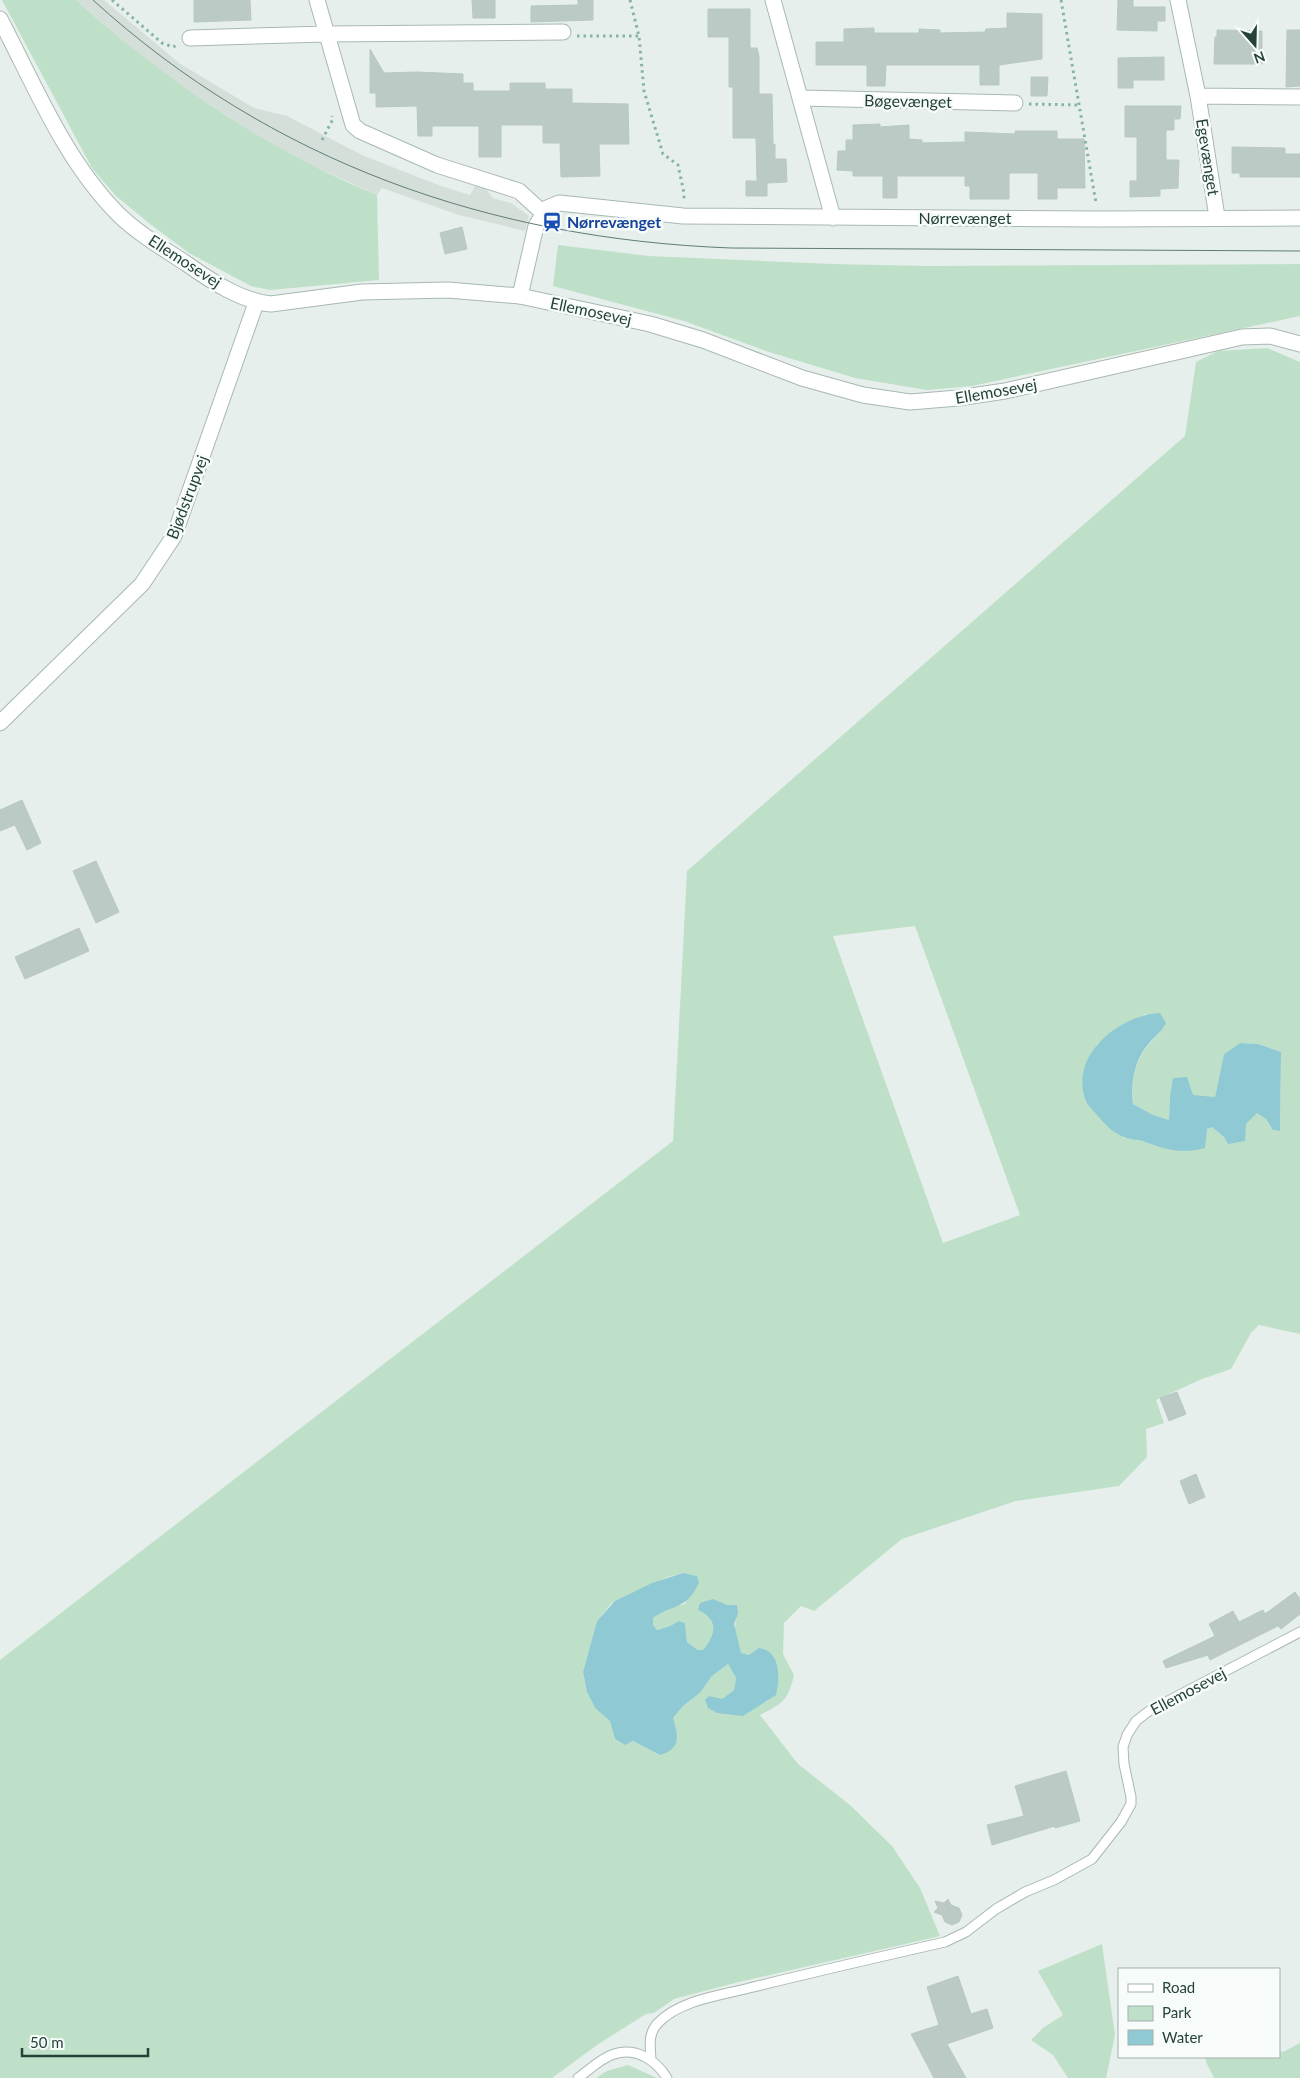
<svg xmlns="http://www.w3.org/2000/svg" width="1300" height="2078" viewBox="0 0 1300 2078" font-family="Lato,sans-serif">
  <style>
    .built { fill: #d4dfda }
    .green { fill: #bfe0c8; fill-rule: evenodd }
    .water { fill: #8ec9d4 }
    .building { fill: #bbcac4; stroke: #b8c9c2 }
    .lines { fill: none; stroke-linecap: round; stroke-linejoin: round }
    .service-casing { stroke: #a8b8b2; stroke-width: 11 }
    .minor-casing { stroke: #a8b8b2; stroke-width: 17 }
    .tertiary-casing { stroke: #a8b8b2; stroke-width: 17 }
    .path { stroke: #86b3a5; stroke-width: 3; stroke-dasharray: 2.5 4; stroke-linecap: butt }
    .service { stroke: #fff; stroke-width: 9 }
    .minor { stroke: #fff; stroke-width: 15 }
    .tertiary { stroke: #fff; stroke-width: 15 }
    .tram { stroke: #5f7d75; stroke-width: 1 }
    .labels { text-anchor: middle; stroke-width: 5; stroke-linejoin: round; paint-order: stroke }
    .street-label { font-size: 16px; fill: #24423a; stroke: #f7fbf9 }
    .transit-label { font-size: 16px; font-weight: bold; fill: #164399; stroke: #f7fbf9; text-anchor: start }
  </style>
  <rect width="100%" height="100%" fill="#e6efeb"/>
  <path class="built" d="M76,0h28l75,63 75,45 33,8 77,40 77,30 29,9 5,-9 11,3 7,9 18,5 18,13 -4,15 -66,-16 -77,-27 -5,7 -81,-37 -26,-14 -79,-51 -48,-35z"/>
  <path class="green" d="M2,0h74c90,81 189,149 301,195l2,85 -109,10 -19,-4 -62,-33 -39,-29 -34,-28 -24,-28z
    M558,245l91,11 183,8 96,2 372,-2v52l-328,70 -45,4 -72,-12 -86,-26 -85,-31 -131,-35z
    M1267,348l33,14v972l-41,-9 -8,8 -20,36 -29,10 -46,21 8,23 -18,6 1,28 -28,29 -103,15 -114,38 -88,72 -13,-5 -17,17 -1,31 11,21c-6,26 -11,28 -34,40l38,49 52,41 42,41 28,42 20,48 -201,46 -65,17 -20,14 -8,1 -49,31 -45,33h-552v-418l673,-519 14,-270 498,-435 11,-74 22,-11zM915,926l105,289 -77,28 -110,-307zM1146,1014l15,18c-23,20 -31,42 -28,72l20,11 16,5 1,-24 45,1 9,-43 16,-11 18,1 23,8 -1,79 -7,-1 -7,-11 -9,-7 -11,12 -22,13 -12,-10 -53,20 -21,-8 -14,-1 -28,-93 25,-19zM683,1573l14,3 -12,28 -20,5 -12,9v7l4,5 13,-4 9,-5 6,2 2,19 11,8h5c13,-16 16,-30 -5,-40l15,-10 14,5 11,9c-6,14 -2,25 3,39l8,2 19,46 -14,7 -48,-8 16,-1 12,-9 2,-12 -8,-14 -16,12 -12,17 -17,13 -10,12 -13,37 -27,-14 -8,4 -10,-6 -5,-19 -15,-12 -8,-16 -4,-20 14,-51 14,-17 14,-8 43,-19z
    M1102,1944l13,91 -9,43h-38l-15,-23 -22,-15 12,-12 20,-13 -25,-44z
    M1300,2043v35h-86l-8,-16 -1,-5h74v-6l4,1z
    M628,2065l29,13h-61l11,-7z"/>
  <path class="water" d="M1160,1013l6,10c-4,8 -9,12 -15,18 -16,17 -21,41 -18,63l20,11 16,5 1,-24 3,-18 14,-1 6,18 22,2 9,-43 16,-11 18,1 23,8 -1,79 -7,-1 -7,-11 -9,-6 -11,11 -1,17 -17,3 -4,-7 -12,-10 -5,2 -2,19c-23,6 -40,2 -62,-7 -6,-2 -13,-1 -19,-4 -9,-3 -20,-13 -26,-21 -4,-5 -10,-10 -12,-15 -18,-45 33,-86 74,-88z
    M683,1573l14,3 2,7c-15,29 -23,19 -46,35v7l4,5 13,-4 9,-5 6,2 2,19 11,8h5c13,-16 16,-30 -5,-40l2,-7 13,-4 14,6h10l1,9 -4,10 7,29 8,2 10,-7c22,3 21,30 17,47l-33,21 -26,-3 -9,-5 -3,-8 4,-4 13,3 12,-9 2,-12 -8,-14 -16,12 -12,17 -17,13 -10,12c5,18 9,30 -13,37l-27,-14 -8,4 -10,-6 -5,-18 -15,-13 -8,-16 -4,-20 14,-51 18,-20 37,-18z"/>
  <path class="building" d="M194,0h56l1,20 -57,2z
    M472,0h23v18h-22z
    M578,0h15v20l-62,2v-16l47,-1z
    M1118,0h15v7h32v14h-8v10l-40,-1z
    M708,9h42v39h7l2,8v38h13l1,51 2,-1v15h11l1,23 -20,1v13h-21v-15h11l-1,-43h-23v-51h-4v-50h-21z
    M1007,13l35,1v45l-43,6v20h-19v-20h-94l-1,21h-18v-21h-51v-23h28v-13l30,-1v5h45v-4l21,1v3l45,-1 1,-3 21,-1z
    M1217,30l45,1v33h-48l1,-27h2z
    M1287,30h13v56l-14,1z
    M370,49l14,24 33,-1 46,2v9h10v8h37v-8h35v6h27v14l56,1 1,40h-30l1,32 -39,1 -1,-34h-17v-18h-42v32h-22v-31h-47v10h-14l-1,-30 -41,1v-14h-6z
    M1164,57v23h-31v8h-15v-30z
    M1031,77h17l-1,19h-16z
    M1125,106h56l-1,13h-6v11h-8v30h13l-1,28 -18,1v7l-30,1v-16h7v-44h-12z
    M880,124v3l29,-2v14l13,1v3l43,-1v-10l50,2v-3h42v8h27l1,49h-28v11h-19v-26h-29v26h-39v-13h-5v-10h-68v22h-14v-22h-30v-5l-16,-1 1,-19h8v-11h7v-15z
    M1232,147l53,1v6h15v23h-60v-4h-8z
    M462,227l5,22 -22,5 -5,-21z
    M22,800l19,43 -14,7 -12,-25 -15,6v-21z
    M96,861l23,51 -23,11 -23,-52z
    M79,928l10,23 -64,28 -10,-22z
    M1177,1392l9,22 -17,7 -9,-23z
    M1196,1474l9,23 -16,7 -9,-23z
    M1295,1592l5,7v15l-19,15 -3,-3 -68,34 -2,-5 -42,13 -3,-7 52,-25 -6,-12 24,-13 6,11 24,-12 2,4z
    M1066,1771l14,50 -25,7v-2l-63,19 -5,-20 37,-9 -9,-30z
    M948,1899l3,6 8,3 3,7 -3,7 -7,3 -7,-3 -3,-7 -8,-3 4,-4 -3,-7 9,2z
    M958,1976l13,38 16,-5 6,19 -46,16 19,34h-32l-23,-44 28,-9 -12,-38z"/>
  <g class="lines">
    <defs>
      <path id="service" d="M651,2059c-1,-13 -3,-26 7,-36 22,-23 61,-27 91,-35 65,-16 130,-31 196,-46l21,-10 30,-23 29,-17 29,-12 38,-21 29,-37 10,-18v-7l-7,-33 -1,-17 4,-12 9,-14 13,-10 151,-79
        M578,2078c11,-8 23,-20 36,-24 22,-7 42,6 53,24"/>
      <path id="minor" d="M317,0l36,125 7,6 77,34 82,26 24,22
        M773,0l60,218
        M1178,0l20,96 19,121
        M190,38l136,-4 237,-2
        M1198,96l102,1
        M801,98l214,5
        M520,296l16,-70 11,-18 12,-5 124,13 416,3 201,-1"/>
      <path id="tertiary" d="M0,19c35,67 65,142 119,196 20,19 45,34 68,49 24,17 54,37 84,40l91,-12 86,-2 72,6 130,28 53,16 99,38 61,17 47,7 48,-4 47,-7 237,-54 28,-1 30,8
        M0,723l142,-139 32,-48 82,-233"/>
    </defs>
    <use href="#service" class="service-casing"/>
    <use href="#minor" class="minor-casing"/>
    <use href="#tertiary" class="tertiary-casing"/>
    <path class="path" d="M112,0l50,43 11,4 6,-3
      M630,0l9,36 5,55 19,63 15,11 6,28v9
      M1061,0l35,203
      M577,36h62
      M1029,104l49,1
      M322,140l11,-21 -1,-3"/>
    <use href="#service" class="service"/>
    <use href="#minor" class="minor"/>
    <use href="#tertiary" class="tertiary"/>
    <path class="tram" d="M93,0c179,163 398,239 638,248l569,3"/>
  </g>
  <defs>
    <symbol id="station-bare" viewBox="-9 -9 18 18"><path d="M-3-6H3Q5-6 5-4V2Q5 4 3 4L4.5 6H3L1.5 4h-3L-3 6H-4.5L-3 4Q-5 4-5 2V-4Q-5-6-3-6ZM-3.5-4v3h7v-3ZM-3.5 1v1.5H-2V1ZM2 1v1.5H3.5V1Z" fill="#1a4fb4" stroke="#f7fbf9" stroke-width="2.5" paint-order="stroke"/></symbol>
  </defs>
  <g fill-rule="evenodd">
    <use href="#station-bare" x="538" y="208" width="28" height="28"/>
  </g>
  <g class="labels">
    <g class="street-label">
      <text transform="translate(908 101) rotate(1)" y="6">Bøgevænget</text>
      <text transform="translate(1208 157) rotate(81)" y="6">Egevænget</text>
      <text x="965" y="224">Nørrevænget</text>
      <text transform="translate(185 261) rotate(33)" y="6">Ellemosevej</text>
      <text transform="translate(591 311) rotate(12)" y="6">Ellemosevej</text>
      <text transform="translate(996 391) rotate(-10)" y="6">Ellemosevej</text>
      <text transform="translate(187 497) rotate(-69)" y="6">Bjødstrupvej</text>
      <text transform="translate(1188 1691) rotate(-28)" y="6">Ellemosevej</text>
    </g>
    <g class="transit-label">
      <text x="567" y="228">Nørrevænget</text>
    </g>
  </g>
  <rect x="1118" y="1968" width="162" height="90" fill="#f7fbf9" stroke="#a3b1ad"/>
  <rect x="1128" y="1984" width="25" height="8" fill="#ffffff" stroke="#a3b1ad"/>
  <text x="1162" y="1993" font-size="15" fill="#24423a">Road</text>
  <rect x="1128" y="2006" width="25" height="15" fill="#bfe0c8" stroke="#a3b1ad"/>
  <text x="1162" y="2018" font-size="15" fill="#24423a">Park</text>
  <rect x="1128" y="2030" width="25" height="15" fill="#8ec9d4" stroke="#a3b1ad"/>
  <text x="1162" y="2043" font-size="15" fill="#24423a">Water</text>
  <g transform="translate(1255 45) rotate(160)" stroke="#f7fbf9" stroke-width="4" paint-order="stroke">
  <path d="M0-4L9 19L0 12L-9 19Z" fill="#24423a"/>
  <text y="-8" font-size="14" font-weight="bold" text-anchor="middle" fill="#24423a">N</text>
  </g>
  <path d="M22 2048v8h126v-8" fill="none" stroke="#24423a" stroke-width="2.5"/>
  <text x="30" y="2048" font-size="15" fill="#24423a" stroke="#f7fbf9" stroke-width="4" paint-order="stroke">50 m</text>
</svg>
